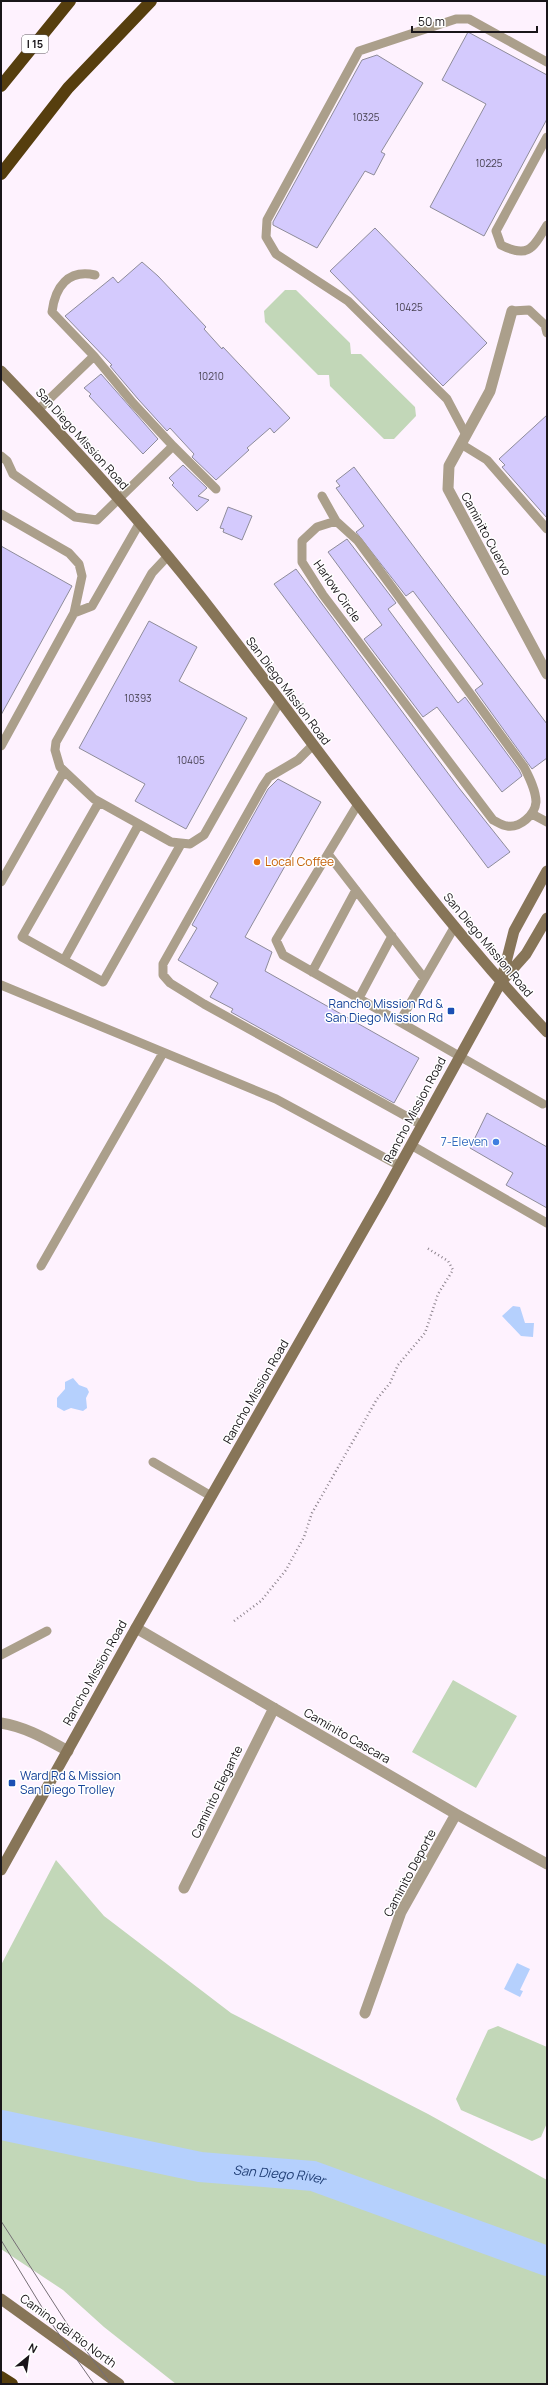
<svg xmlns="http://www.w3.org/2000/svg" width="548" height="2385" viewBox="0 0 548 2385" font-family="Manrope,sans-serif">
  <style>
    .green { fill: #c2d7b8 }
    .water { fill: #b5d0fd }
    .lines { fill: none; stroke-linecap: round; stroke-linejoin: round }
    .river { stroke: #b5d0fd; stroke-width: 30 }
    .building { fill: #d4cafd; stroke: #8e8c9a }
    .path { stroke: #8e858e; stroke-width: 2.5; stroke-dasharray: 1 3; stroke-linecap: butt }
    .service { stroke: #ab9f8b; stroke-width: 9 }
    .minor { stroke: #ab9f8b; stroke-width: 11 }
    .tertiary { stroke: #ab9f8b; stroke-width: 11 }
    .secondary { stroke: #877558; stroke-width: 11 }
    .motorway { stroke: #563e0e; stroke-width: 12 }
    .tram { stroke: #766f76; stroke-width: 1 }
    .food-dot { fill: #e8710a; stroke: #fff; stroke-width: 1.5 }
    .transit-dot { fill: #1a4fb4; stroke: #fff; stroke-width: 1.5 }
    .shop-dot { fill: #3f7fe0; stroke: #fff; stroke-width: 1.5 }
    .labels { text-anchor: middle; stroke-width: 3; stroke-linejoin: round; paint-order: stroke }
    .number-label { font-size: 10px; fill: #484252 }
    .shield { fill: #fff; stroke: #5e5b5e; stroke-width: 1 }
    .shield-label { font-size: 11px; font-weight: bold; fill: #191519 }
    .street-label { font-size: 12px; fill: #191519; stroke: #fff }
    .food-label { font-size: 12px; fill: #c56008; stroke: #fff; text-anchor: start }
    .transit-label { font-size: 12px; fill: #164399; stroke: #fff; text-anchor: end }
    .shop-label { font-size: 12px; fill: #366cbe; stroke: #fff; text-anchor: end }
    .water-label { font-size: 13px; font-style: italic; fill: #234178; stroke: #fff }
  </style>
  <rect width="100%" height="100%" fill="#fef2fe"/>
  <path class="green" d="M285,290h11l54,53 1,11h10l54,53 1,9 -22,23h-10l-54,-53 -1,-11h-11l-53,-53 -1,-11z
    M453,1680l64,36 -41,72 -64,-36z
    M56,1860l48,56 127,97 197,101 119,66v204h-371l-72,-57 -41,-37 -62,-41v-284z
    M498,2026l49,21v76l-6,14 -9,4 -71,-31 -5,-11 32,-69z"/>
  <path class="water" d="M513,1306l7,1 5,16h9l-1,14 -12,-1 -19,-20z
    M73,1378l6,7 8,3 2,4 -3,6 1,10 -4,3 -12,-3 -7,3 -7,-4v-9l8,-9v-7z
    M517,1963l13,6 -10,21 3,1 -3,6 -16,-8z"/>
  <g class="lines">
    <path class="river" id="s1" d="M1,2125l199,42 113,9 234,85"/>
  </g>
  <path class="building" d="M468,32l79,43v44l-63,117 -54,-29 56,-103 -44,-24z
    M377,55l46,28 -42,69 4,2 -11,21 -9,-4 -48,77 -44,-23v-3l89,-162z
    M375,228l112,115 -44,43 -113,-115z
    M142,262l16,14 48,51 -2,2 18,20 1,-2 67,71 -16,15 -4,-5 -23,20 2,2 -33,30 -24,-23 2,-3 -24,-26 -3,3 -29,-32 -28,-33 2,-1 -47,-49 48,-39 5,6z
    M101,374l57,65 -15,15 -54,-58 2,-2 -7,-6z
    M547,415v103l-45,-51 3,-2 -6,-6z
    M183,465l24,23 -9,8 11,4 -12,11 -25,-26 2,-2 -5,-5z
    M354,467l193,257v34l-15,11 -57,-79 8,-6 -70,-93 -7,5 -50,-64 8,-6 -28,-38 4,-2 -4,-5z
    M228,507l24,9 -10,24 -19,-8 1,-3 -4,-1z
    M347,539l49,64 -8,6 70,94 7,-6 54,73 3,6 -20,16 -65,-85 -14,10 -59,-78 18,-14 -54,-73z
    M1,546l71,40 -71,129z
    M296,569l163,219 51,64 -22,16 -214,-284z
    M149,621l48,26 -18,34 68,37 -61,111 -51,-28 10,-17 -66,-36z
    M278,779l43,23 -76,135 27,15 -7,19 154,87 -25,45 -163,-91 2,-3 -23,-12 8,-14 -40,-23 19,-32 -5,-3 76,-136z
    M487,1113l60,34v61l-41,-23 7,-12 -43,-25z"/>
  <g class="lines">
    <path class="path" d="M234,1621l27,-20 25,-31 18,-33 8,-24 65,-114 13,-16 8,-18 27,-32 13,-39 15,-24 -5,-9 -21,-13"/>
    <path class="service" d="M547,137l-51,94 5,14c28,14 32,3 46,-20
      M512,311l17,-1 16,15 2,8
      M38,410l56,-54 -42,-44c3,-25 16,-43 43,-37
      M466,435l-19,-36 -99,-98 -72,-47 -10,-17 1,-17 92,-169 97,-32h13l78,43
      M461,444l26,16 60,69
      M173,446l43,43
      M1,456l6,5 6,13 62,43 22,3 76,-74 -40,-43 -39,-47
      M322,496l14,25
      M1,514l68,39 10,11 3,12 -8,37 -73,133
      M336,521l22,20 166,226c5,10 12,23 12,35 -1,13 -16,26 -29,24 -4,0 -10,-4 -14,-6l-170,-225 -21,-33v-21l15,-14z
      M167,557l-15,16 -96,169 -1,8 5,17 34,32 77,43 19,2 14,-9 76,-134
      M74,613l18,-7 47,-82
      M313,745l-15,15 -29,17 -6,9 -100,178v11l7,8 34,21 218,121
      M99,802l-77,135 81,45 78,-138
      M358,804l-82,136 7,15 260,149
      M532,814l15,8
      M328,854l96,124
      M1,882l63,-111
      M64,960l75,-136
      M312,972l44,-82
      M1,985l275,114 124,67
      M359,998l33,-62
      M400,1021l55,-95
      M411,1145l136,78
      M41,1266l122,-213
      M153,1462l58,34
      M1,1655l46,-24"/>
    <path class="minor" d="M512,311l-22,80 -41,75 -1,23 99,185
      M136,1628l320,186 91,50
      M184,1888l90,-180
      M365,2013l36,-101 55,-98"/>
    <path class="tertiary" d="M1,1723c25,4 45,16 67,28"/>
    <path class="secondary" d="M1,371c69,72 138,147 200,226 114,146 219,300 346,435
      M547,871l-33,60 -13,51 25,-28 21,-36
      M1,1870l135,-242 247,-432 118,-214
      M1,2299l118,85"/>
    <path class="motorway" d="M1,86l69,-85
      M1,174l67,-86 83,-87
      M1,2377l11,7"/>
    <path class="tram" d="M1,2221l72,112 38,51
      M1,2240l53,87 40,57"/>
  </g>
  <circle class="food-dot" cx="257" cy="862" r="4"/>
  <g class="transit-dot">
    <rect x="447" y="1007" width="8" height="8" rx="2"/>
    <rect x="8" y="1779" width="8" height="8" rx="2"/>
  </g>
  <circle class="shop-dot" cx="496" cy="1142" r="4"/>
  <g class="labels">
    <g class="number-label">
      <text x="366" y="121">10325</text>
      <text x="489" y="167">10225</text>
      <text x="409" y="311">10425</text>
      <text x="211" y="380">10210</text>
      <text x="138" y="702">10393</text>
      <text x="191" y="764">10405</text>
    </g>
    <rect class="shield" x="22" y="35" width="26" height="18" rx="3"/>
    <g class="shield-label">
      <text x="35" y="48">I 15</text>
    </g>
    <g class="street-label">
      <text transform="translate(82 439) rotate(48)" y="4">San Diego Mission Road</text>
      <text transform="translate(486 534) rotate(62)" y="4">Caminito Cuervo</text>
      <text transform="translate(337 591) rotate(55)" y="4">Harlow Circle</text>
      <text transform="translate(288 691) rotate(53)" y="4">San Diego Mission Road</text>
      <text transform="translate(488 945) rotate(50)" y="4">San Diego Mission Road</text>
      <text transform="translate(415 1110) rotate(-62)" y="4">Rancho Mission Road</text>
      <text transform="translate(256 1392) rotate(-60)" y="4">Rancho Mission Road</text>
      <text transform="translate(95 1673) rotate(-61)" y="4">Rancho Mission Road</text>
      <text transform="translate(347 1736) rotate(30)" y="4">Caminito Cascara</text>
      <text transform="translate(217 1792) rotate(-64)" y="4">Caminito Elegante</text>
      <text transform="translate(410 1873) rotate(-62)" y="4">Caminito Deporte</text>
      <text transform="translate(68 2331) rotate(36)" y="4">Camino del Rio North</text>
    </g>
    <g class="food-label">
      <text x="265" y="866">Local Coffee</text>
    </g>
    <g class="transit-label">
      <text x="443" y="1008">Rancho Mission Rd &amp;<tspan x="443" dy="14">San Diego Mission Rd</tspan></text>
      <text x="20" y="1780" text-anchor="start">Ward Rd &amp; Mission<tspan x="20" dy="14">San Diego Trolley</tspan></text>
    </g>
    <g class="shop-label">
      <text x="488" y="1146">7-Eleven</text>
    </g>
    <g class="water-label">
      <text dy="5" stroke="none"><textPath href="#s1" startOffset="283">San Diego River</textPath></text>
    </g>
  </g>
  <rect width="548" height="2385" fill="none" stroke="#191519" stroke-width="4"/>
  <g transform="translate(28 2357) rotate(29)" stroke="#ffffff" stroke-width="3" paint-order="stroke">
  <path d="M0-3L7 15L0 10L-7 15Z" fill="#191519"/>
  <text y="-6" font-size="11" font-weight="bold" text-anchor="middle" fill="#191519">N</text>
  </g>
  <path d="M412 26v6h125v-6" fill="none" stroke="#191519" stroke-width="2"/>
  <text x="418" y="26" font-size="12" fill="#191519" stroke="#ffffff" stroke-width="3" paint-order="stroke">50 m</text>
</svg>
